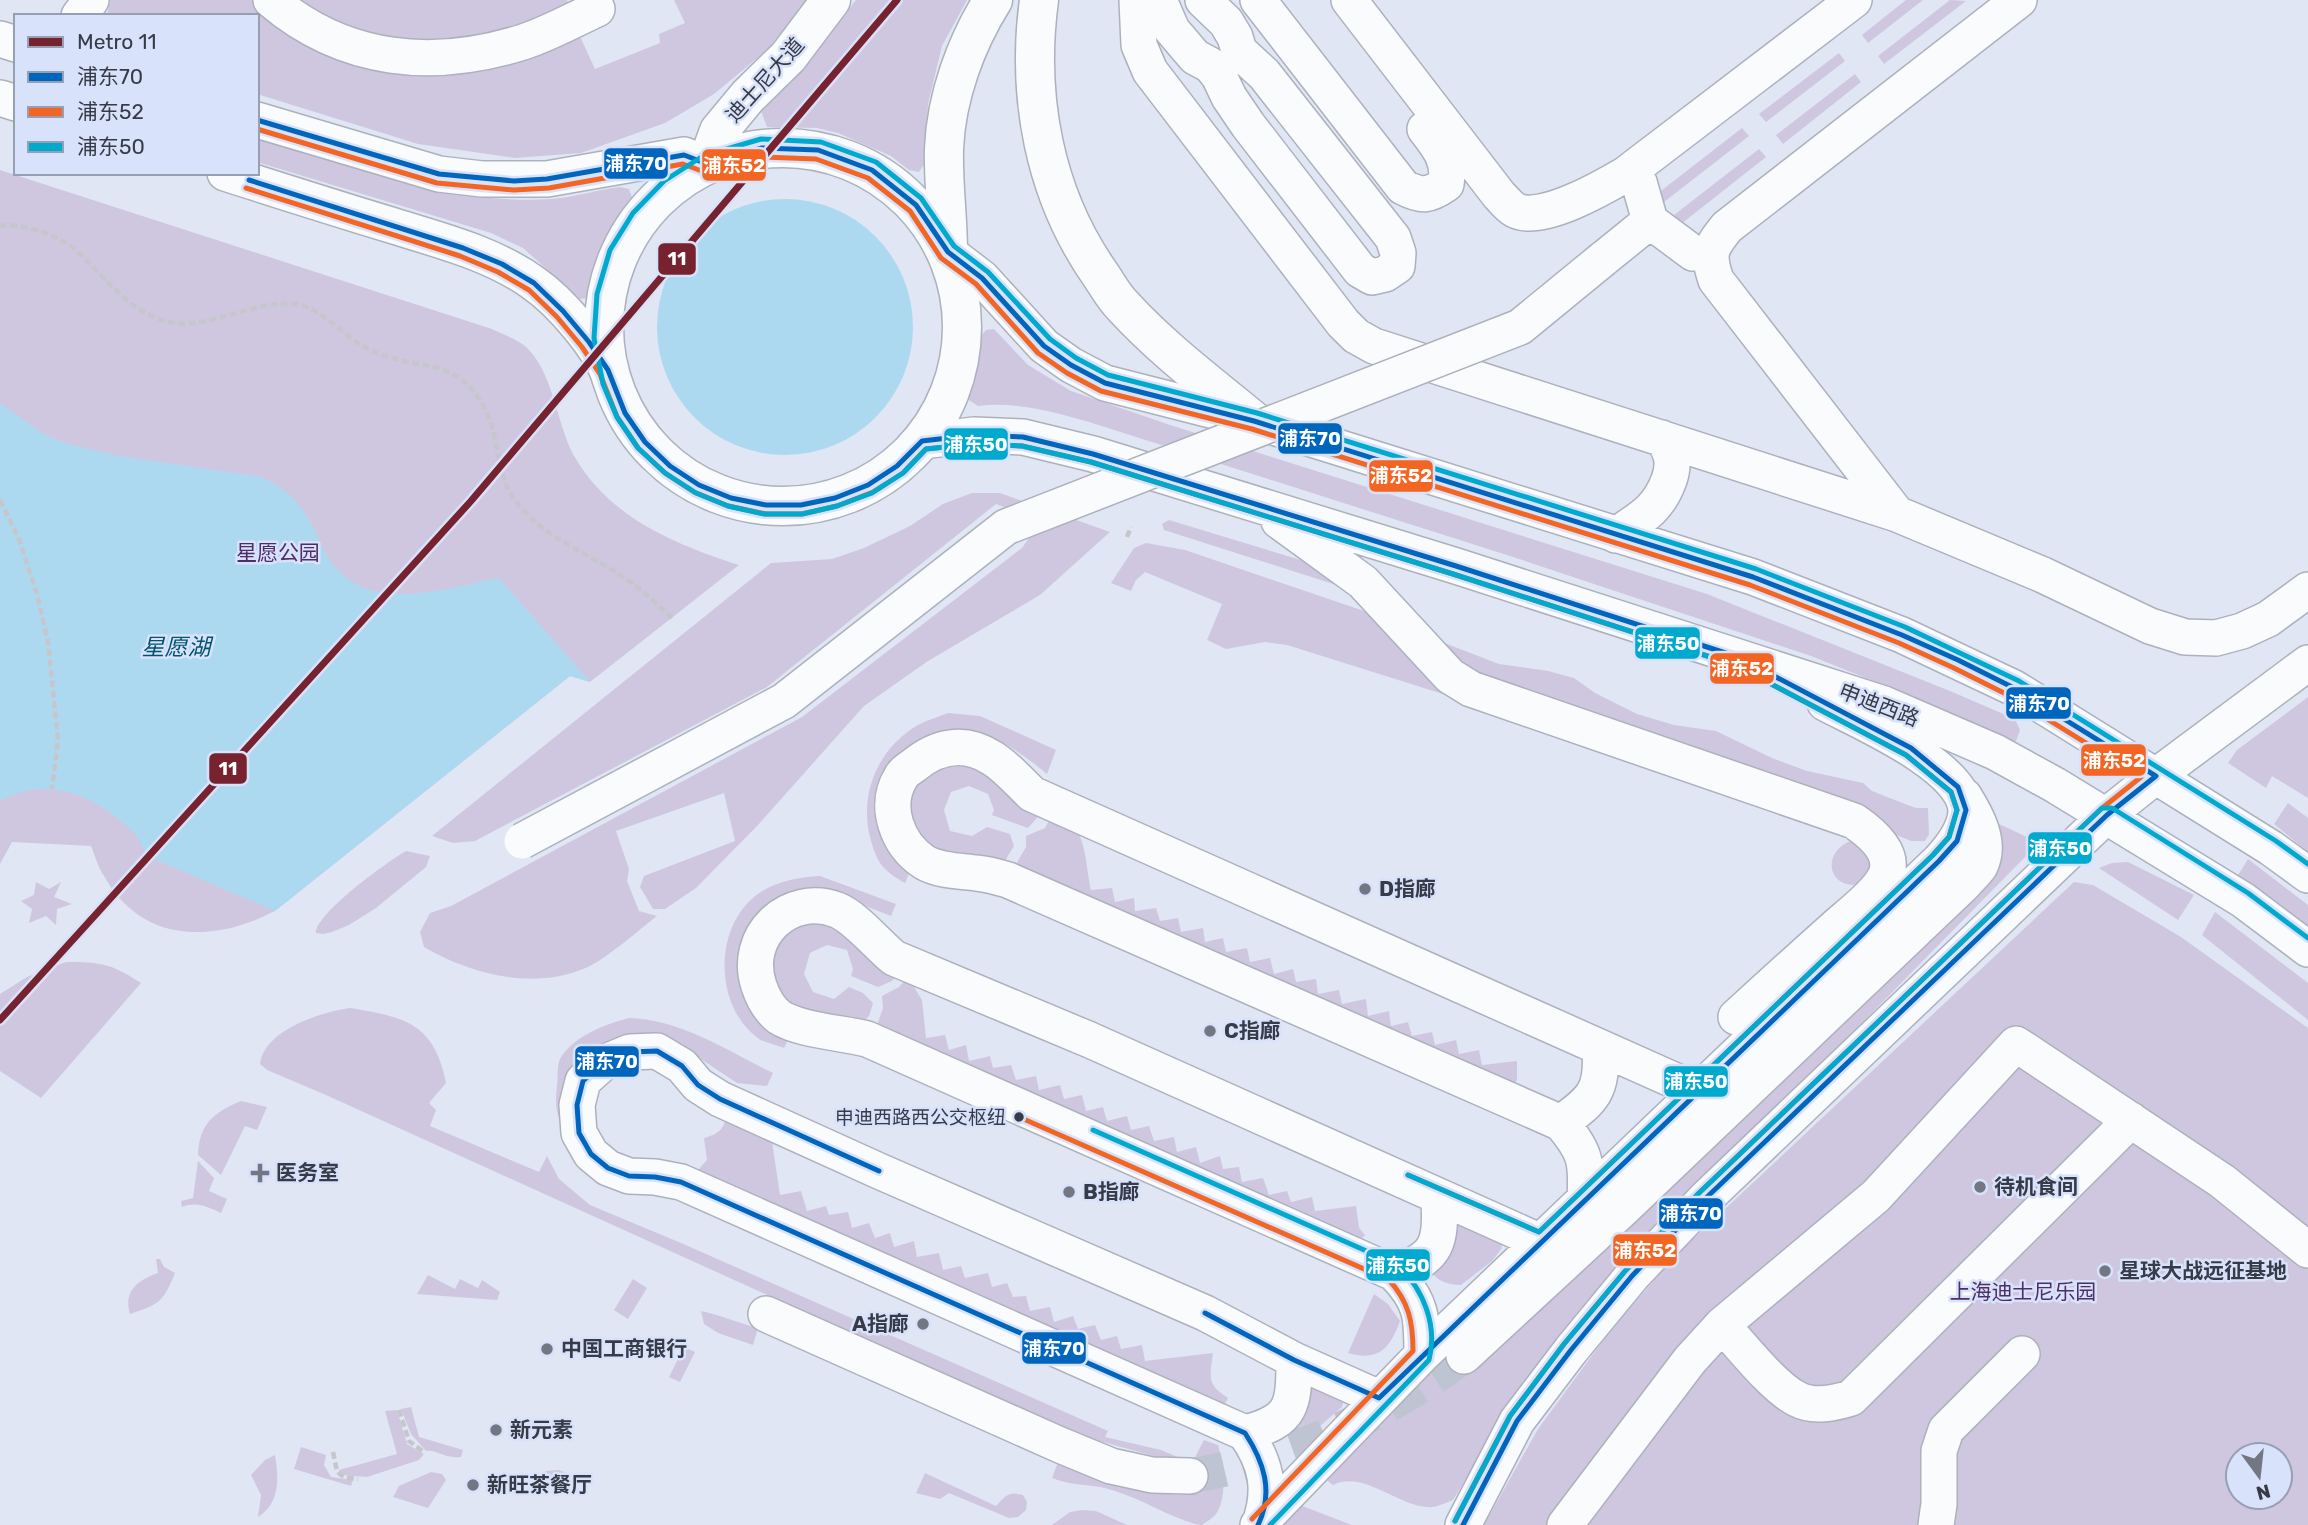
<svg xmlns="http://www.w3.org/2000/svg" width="2308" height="1525" viewBox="0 0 2308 1525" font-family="Rubik,'Noto Sans SC',sans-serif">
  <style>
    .green { fill: #cfc7e0; fill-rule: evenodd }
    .water { fill: #add9f0 }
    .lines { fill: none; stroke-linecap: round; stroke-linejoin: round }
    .minor-tunnel { stroke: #bec4d1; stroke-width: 35; stroke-dasharray: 35 18; stroke-linecap: butt }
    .minor-casing { stroke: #acb1bc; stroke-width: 38 }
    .highway-casing { stroke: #acb1bc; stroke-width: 41 }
    .path { stroke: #c5c7cc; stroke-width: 4.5; stroke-dasharray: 7 3.5; stroke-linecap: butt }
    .minor { stroke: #fafbfd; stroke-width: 35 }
    .highway { stroke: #fafbfd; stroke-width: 38 }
    .minor-bridge-casing { stroke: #acb1bc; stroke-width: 38; stroke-linecap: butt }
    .minor-bridge { stroke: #fafbfd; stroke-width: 35 }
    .bus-1-casing { stroke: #d8e2fb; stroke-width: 10 }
    .bus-2-casing { stroke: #d8e2fb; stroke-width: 10 }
    .bus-3-casing { stroke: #d8e2fb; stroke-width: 10 }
    .bus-1 { stroke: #0065bd; stroke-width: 5 }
    .bus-2 { stroke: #f26522; stroke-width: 5 }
    .bus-3 { stroke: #00a9ce; stroke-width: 5 }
    .metro-1-casing { stroke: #d8e2fb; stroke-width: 12 }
    .metro-1 { stroke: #76232f; stroke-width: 7 }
    .poi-dot { fill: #727783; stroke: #d8e2fb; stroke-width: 2.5 }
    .bus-dot { fill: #363b47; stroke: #d8e2fb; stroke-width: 2.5 }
    .labels { text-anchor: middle; stroke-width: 5; stroke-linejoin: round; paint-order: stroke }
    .bus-label { font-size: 19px; fill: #363b47; stroke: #d8e2fb; text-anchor: end }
    .street-label { font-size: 21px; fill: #363b47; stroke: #d8e2fb }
    .park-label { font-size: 21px; fill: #4f2d67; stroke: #d8e2fb }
    .poi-label { font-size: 21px; font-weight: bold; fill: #363b47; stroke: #d8e2fb; text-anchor: start }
    .water-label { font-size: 23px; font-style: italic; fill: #00546e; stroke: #d8e2fb }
    .line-badge { stroke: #d8e2fb; stroke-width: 2.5 }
    .badge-label { font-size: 19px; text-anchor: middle; font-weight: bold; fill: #fff }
  </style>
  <rect width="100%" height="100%" fill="#e0e6f3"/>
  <path class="green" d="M110,0h151l130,66 186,-36 18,39 65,-26 -1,-9 26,-11 -11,-23h135l-42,50 -53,44 -49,29 -84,30 -66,5 -97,-14 -161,-50v-78h-150z
    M282,0h285l5,11 -52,25 -126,13z
    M856,0h111l-25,46 -14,58 -3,59 -6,9 -10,-2 -18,-14 -53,-23 -21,-5 -50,-1 -6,-16 31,-29z
    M1906,0h17l-55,43 -6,-8z
    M1950,0l16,1 -82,63 -6,-8z
    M1839,53l6,8 -79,61 -7,-8z
    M1855,74l6,8 -78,62 -7,-9z
    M1742,128l7,8 -85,66 -7,-8z
    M257,135c96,30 193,71 295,64 23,-2 45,-9 68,-12l9,2 4,11 -25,33 -11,24 -7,41 -10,1 -57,-51 -32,-15 -234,-71z
    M1759,149l7,8 -85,67 -7,-9z
    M0,170l492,159c12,6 28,11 37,21 24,25 28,73 44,104 35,63 101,90 166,111l-149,117 -20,-6 -295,235c-62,32 -133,33 -171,-35 -6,-9 -9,-20 -13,-30l-79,-4 -12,22z
    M994,329l34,36 43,26 99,34 537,169 243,97 65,28 5,11 -4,11 -11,2 -21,-14 -61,-28 -112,-45 -301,-100 -421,-134c-36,-10 -74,-21 -111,-16l-11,-7 9,-25 5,-38 5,-6z
    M972,493h28l110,39 -70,63 -112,66 -64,45 -106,119 -62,63 -31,21h-12l-13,-22 4,-11 91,-35 -11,-48 -108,38 13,38 -2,12 12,30 18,5c-18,14 -50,42 -69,51 -53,24 -116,8 -164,-20l-4,-15 10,-19 21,-7 351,-189 220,-169 7,-10c-4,-16 -17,-29 -33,-34l-229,183 -292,154 -22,2 -21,-7 339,-273 61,-4 32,-11 46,-22 33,-22z
    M1169,520l158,48 25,22 -188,-60 -2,-6z
    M1146,543l39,7 185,63 92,87 -175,-55 -22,-3 -39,7 -19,-9 15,-36 -77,-32 -9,8 -5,11 -20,-8 23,-35z
    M1429,637l70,27 49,7 26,7 21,15 42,21 37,11 42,6 56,27 35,13 56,12 9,8 33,13 11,4h12l1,26 -4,7h-14l-232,-94 -208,-70z
    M2308,697v101l-36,-22 -6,12 -38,-25 9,-13z
    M948,713l32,3 76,34 -9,24c-26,-21 -61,-49 -97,-41 -14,4 -30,15 -43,22l3,116 -5,12c-23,-13 -28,-20 -35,-46 -11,-43 8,-89 48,-112 9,-5 20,-8 30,-12z
    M967,757l76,54 -15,17 -36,-13 2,-5 -6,-16 -19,-8 -18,6 -7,18 6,21 22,5 15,-9 23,7 4,12 -11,18 -81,-14 -15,-37 7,-30 12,-13z
    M2288,803l20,15v34l-34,-28z
    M1051,817c8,5 18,9 25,14 10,9 11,44 15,59l21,-2 3,14 19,-4 1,13 21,-3 4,13 18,-3 3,14 22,-4 2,14 18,-4 3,14 21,-4 3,14 20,-4 4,16 19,-5 3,13 20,-3 2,15 21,-4 3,14 24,-5 2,17 21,-5 2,15 17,-4 4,14 20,-4 3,13 21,-5 3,14 20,-4 3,15 35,-4v19l-6,10 -498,-221 13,-22v-11l19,-8z
    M1999,824l30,14 -3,18 -169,172 -239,237 -67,83 -42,61 -56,91c-8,3 -17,8 -26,7 -31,-2 -64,-37 -94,-22l-9,-7 127,-128 546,-492z
    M1850,841h8l17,19 -14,24c-32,7 -41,-30 -11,-43z
    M406,851l24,5 -4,11 -50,41 -27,17 -17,7 -9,2 -7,-1c0,-20 71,-71 90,-82z
    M2248,859l60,46v28l-73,-53z
    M2128,862l66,33 -16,25 -79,-52 13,-5z
    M820,876l76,28 -5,12 -61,-24 -74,32 32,116 -4,8c-7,-3 -18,-5 -25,-9 -44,-31 -46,-108 -5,-142 18,-15 44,-20 66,-21z
    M36,882l13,7 12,-7 -7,15 18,7 -15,5 -1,16 -10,-9 -17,7 3,-14 -11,-8 13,-6z
    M2074,882l19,3 88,52 127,91v497h-824l54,-96 75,-102 66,-75zM2238,1455h42v42h-42z
    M2215,912l93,71v37l-106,-85z
    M832,918l69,52 -9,11 -14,6 -27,-11 2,-7 -6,-19 -20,-5 -17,8 -6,21 9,18 21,7 15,-12 14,6 10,10 -4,13 -8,7 -26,-5 -58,-16 -10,-45 15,-27z
    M66,962c36,0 46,2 75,21l-100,115 -41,-27v-77l27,-17z
    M908,977l14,23 4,38 19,-3 4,15 17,-5 3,16 21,-5 3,12 18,-3 5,15 20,-4 3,14 21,-5 4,14 18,-4 4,16 17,-4 4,14 20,-5 4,14 18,-4 5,15 20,-4 3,15 19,-5 4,16 20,-7 3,13 16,-2 3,15 21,-4 6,17 18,-4 4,11 21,-5 3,14 41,-5 3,22 6,7 -5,6 -484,-213 7,-20 -1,-12 17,-9z
    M350,1008c54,9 84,14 96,75l-17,20 7,7 -6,16 109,46 8,-16 12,23 31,26 91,38 427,188 -3,6 56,13 31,13 12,-23 14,5c5,19 10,52 -2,69 -3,4 -10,8 -14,11l-7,-1c-28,-8 -53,-25 -80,-33 -23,-8 -41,-4 -63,-13l6,-16c35,17 92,33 131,33l-3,-30 -90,-25 -86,-35 -684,-310 -59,-25 -7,-6c4,-34 61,-52 90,-56z
    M629,1018c51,1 99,33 144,55l-6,13 -30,-3 -56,-37 -80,1 -30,95c-13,-22 -17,-31 -14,-56 1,-8 0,-20 3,-27 13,-23 46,-35 69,-41z
    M241,1101l26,6 -10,23 -12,-4 -24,49 -23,-20c1,-31 16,-43 43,-54z
    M727,1114l44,21 9,60 21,-4 6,20 19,-5 3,9 19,-3 4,16 17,-5 6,15 15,-5 4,14 20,-6 3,16 22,-4 4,17 18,-4 4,12 23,-5 4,14 15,-4 6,14 13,-1 4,15 20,-4 4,15 19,-6 5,13 17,-4 6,15 16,-4 4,13 21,-4 3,16 68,-8c-3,24 -7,31 15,45l-4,8 -527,-235 10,-11 -3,-22c15,-4 20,-9 23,-24z
    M198,1161l16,17 -5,13 18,8 -6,14c-13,-6 -24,-12 -39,-6l-1,-6 12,-3z
    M1452,1220l49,21 1,7 -10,13 -31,24c-12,0 -26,-4 -31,-16z
    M156,1259h4l4,8 11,6c-12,29 -15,31 -45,41 -7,-23 8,-34 28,-41z
    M428,1275l27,14 5,-10 18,9 4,-8 18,12 -3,8 -80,-6z
    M633,1279l14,9 -19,31 -14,-9z
    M1374,1294l14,10 12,17c-10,27 -21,41 -52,32z
    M701,1311c20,4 37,12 57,17l-5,17 -35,-12 -14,-9z
    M684,1347l11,5 -15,30 -11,-5z
    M1303,1382l42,14 -3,11 -37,32 -16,-5 -3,-4z
    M411,1407l8,30 44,13 -2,7c-15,2 -26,-8 -35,-6l-15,-17 -10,-25z
    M397,1410l10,34 17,10 -5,6 -52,17 -26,-2 -2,-5 58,-16 -12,-43z
    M301,1447l25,8 -2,10 7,12 22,3 -2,6 -57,-17z
    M275,1455c4,23 5,49 -17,62l3,-22 -10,-20 14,-15z
    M559,1470l10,4 -5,17 -6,-3 -3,3 -11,-6 -2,-6 4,-8z
    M431,1472l11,2 4,6 -18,28 -35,-11 6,-11z
    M925,1473l71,33c10,-10 12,-15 27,-11l4,7 -1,8 -8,7 -9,1 -60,-25 -9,6 -24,-6z
    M1297,1504l55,21h-74z
    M1082,1510l14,1 31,14h-75l18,-13z"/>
  <path class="water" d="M657 327a128 128 0 1 1 256 0a128 128 0 1 1-256 0Z
    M0,403l42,30 23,10 54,13 143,21c31,14 46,36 59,67 34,76 115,46 178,34l91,104 -20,-6 -295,235 -126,-54c-7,-8 -8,-16 -13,-22 -36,-37 -87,-62 -136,-34z"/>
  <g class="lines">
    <path class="minor-tunnel" d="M1190,1476c100,-17 193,-60 274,-120"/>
    <defs>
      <path id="minor" d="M271,0c74,63 163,70 252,42 25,-8 50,-22 74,-33
        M1137,0l2,45 11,26 193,252 13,13 18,10 523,168 146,61 107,51 35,11 31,1 26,-7 26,-12 40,-29
        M1159,0l13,30 23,27 15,8 9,11 10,21 19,28 112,145 12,7 13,-3 12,-8 1,-13 -5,-15 -129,-164 -25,-23 -4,-14 -9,-15 -23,-22
        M1258,0l145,187c19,10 26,9 43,-3 4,-24 -7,-37 -21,-55
        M1349,0l150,195c5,5 10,12 16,15 25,14 89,-23 111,-36l228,-174
        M79,16l12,-16
        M0,39l16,5
        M0,98l16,5
        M257,120l182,54 43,5h65l137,-24 23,9
        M225,173c56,18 113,36 169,53 47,15 97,27 138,56 28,19 70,67 79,99
        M1639,182l11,39 43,32
        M948,252l34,26 62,68 27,19 34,18 149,38 499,156 149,58 112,53 257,160 37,27
        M1603,259l47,-38
        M922,441l52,-6 49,2 70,17 363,112 428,138 111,48 60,33 188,115 65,49
        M1897,514l-181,-234c-9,-27 -6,-32 11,-53l292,-227
        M1279,521l84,61 87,94 21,13 383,132c16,11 43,32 31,56 -7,15 -32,35 -45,46 -35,31 -70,63 -104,94
        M1616,535c25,-17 42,-25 53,-55 6,-17 3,-28 -7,-42
        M1561,1123c33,-24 42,-32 39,-75
        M1585,1200c2,-38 1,-48 -24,-77l-553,-243c-10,-3 -21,-6 -32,-7 -16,-2 -37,-2 -52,-11 -27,-18 -41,-56 -23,-85 2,-5 8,-8 12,-11 24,-20 51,-26 79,-8 15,9 28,25 40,36l666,297
        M1394,1273c45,-16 47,-30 45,-75
        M766,1314l294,131 51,21 41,9 38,1
        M1722,1325c19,20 51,62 75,74 17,9 38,4 54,-1l280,-278
        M1422,1355c0,-38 0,-54 -28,-82l-527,-234c-24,-6 -68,-9 -88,-22 -10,-8 -16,-19 -20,-31 -17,-50 30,-94 78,-76 18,7 41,35 57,48l196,82 451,202
        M1464,1356l159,-147 341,-325c5,-6 12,-12 16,-18 12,-23 -4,-51 -16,-70
        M1245,1433c48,-12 49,-28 49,-73
        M1260,1523c12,-34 6,-61 -15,-90l-564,-251 -26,-5 -26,-1 -21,-8 -17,-14 -12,-21 -2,-28 6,-24 20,-18 27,-11 27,-1 25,15 16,19 22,14 159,72 326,142 89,47 85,38
        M1258,1525l164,-170 517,-494c12,-13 27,-32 27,-51 -2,-44 -107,-89 -141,-107
        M1463,1525l54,-104 54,-71 61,-74 73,-77 402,-384 49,-39 152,-113
        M1565,1525l125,-165 32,-35 154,-129 140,-152 206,137 86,69
        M1936,1525l3,-21v-53l7,-21 76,-76"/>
      <path id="highway" d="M1039,0c-13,96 5,194 61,274 7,10 13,22 22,31 39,43 87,79 132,116
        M604 327a179 179 0 1 1 358 0a179 179 0 1 1-358 0Z
        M707,164l12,-33 29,-35 40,-39 43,-57
        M948,252c0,-34 -5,-69 -4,-103 2,-52 22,-106 49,-149"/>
    </defs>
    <use href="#minor" class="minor-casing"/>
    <use href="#highway" class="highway-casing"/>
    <path class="path" d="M0,226c21,-4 62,10 78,26 25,23 44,51 76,65 42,20 87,-13 129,-13 7,0 15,-1 21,2 26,10 41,32 66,44 46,22 88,4 116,61 18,38 5,67 40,102 28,29 65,42 97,64 18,12 33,26 49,41
      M0,500l19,39 18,55 11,48 10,98 -6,49
      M1127,537l4,-10
      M399,1410l10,31 16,12
      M333,1452c5,22 1,24 25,27"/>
    <use href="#minor" class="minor"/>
    <use href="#highway" class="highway"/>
    <defs>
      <path id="minor-bridge" d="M522,841l262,-140 222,-174 514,-200 83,-68"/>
    </defs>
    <use href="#minor-bridge" class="minor-bridge-casing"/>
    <use href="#minor-bridge" class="minor-bridge"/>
    <defs>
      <path id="bus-1" d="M257,120l182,54 75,7 33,-2 137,-24 23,9 55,-16 56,2 54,20 44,35 32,47 34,26 62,68 27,19 34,18 149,38 499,156 149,58 56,25 56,28 142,88 -49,39 -42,40 -360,344 -73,77 -61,74 -54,71 -54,104
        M249,180l214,68 39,16 32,19 29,28 26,31 19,28 17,43 20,29 25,24 29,19 32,13 35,7h35l34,-7 33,-13 29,-19 25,-25 52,-6 49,2 70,17 363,112 282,91 173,91 47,39 8,23 -9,31 -18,20 -560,537 -85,-38 -89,-47
        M879,1171l-159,-72 -22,-14 -16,-19 -25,-15 -27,1 -27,11 -20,18 -6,24 2,28 12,21 17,14 21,8 26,1 26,5 564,251c19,29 29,59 13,92"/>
      <path id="bus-2" d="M257,129l180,54 77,7 35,-2 134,-24 24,9 56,-16 53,2 52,19 42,33 31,47 35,26 62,69 29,20 34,18 151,38 498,156 149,58 55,25 56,28 131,81 -40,32 -402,384 -73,77 -62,74 -54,72 -55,105
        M246,188l214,68 38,16 31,18 28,27 25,30 18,27 17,43 21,31 27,25 29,19 34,14 38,8h36l35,-8 36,-14 30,-19 23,-24 48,-5 48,2 69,16 362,112 282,91 171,90 45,37 6,18 -8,27 -16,18 -394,377 -131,-57
        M1019,1117l370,163c20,22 24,42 24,71l-161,168"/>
      <path id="bus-3" d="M1093,1130l305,135c25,24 40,60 31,95l-159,165
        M1408,1175l131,57 394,-377 16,-18 8,-27 -6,-18 -45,-37 -171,-90 -282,-91 -362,-112 -69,-16 -48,-2 -48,5 -23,24 -31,20 -35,13 -35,8h-38l-36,-8 -32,-13 -31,-20 -27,-25 -21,-31 -14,-33 -9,-46 3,-44 13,-44 23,-37 31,-32 39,-25 58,-17 60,3 55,20 45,36 33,48 34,26 62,67 26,19 32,17 149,38 499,156 149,58 114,54 257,160 32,23
        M1455,1521l55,-105 54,-72 62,-74 73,-77 403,-385h10l136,85 60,45"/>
    </defs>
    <use href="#bus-1" class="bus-1-casing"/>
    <use href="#bus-2" class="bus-2-casing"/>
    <use href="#bus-3" class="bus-3-casing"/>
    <use href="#bus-1" class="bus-1"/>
    <use href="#bus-2" class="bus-2"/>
    <use href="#bus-3" class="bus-3"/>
    <defs>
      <path id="metro-1" d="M0,1020l471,-519 426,-501"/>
    </defs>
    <use href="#metro-1" class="metro-1-casing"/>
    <use href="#metro-1" class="metro-1"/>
  </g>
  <g class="poi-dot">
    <circle cx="1365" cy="889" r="7"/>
    <circle cx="1210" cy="1031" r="7"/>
    <path d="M256.5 1162.5h7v7h7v7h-7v7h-7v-7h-7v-7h7z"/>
    <circle cx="1980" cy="1187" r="7"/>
    <circle cx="1069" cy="1192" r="7"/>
    <circle cx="2105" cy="1271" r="7"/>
    <circle cx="923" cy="1324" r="7"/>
    <circle cx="547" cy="1349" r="7"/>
    <circle cx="496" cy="1430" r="7"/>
    <circle cx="473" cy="1485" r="7"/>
  </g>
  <circle class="bus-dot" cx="1019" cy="1117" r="6"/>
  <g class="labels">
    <g class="bus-label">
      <text x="1006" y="1124">申迪西路西公交枢纽</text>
    </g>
    <g class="street-label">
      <text transform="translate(765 80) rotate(-48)" y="7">迪士尼大道</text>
      <text transform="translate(1879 705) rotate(21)" y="7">申迪西路</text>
    </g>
    <g class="park-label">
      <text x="278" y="560">星愿公园</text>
      <text x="2023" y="1299">上海迪士尼乐园</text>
    </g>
    <g class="poi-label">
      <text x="1379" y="896">D指廊</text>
      <text x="1224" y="1038">C指廊</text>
      <text x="276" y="1180">医务室</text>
      <text x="1994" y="1194">待机食间</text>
      <text x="1083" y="1199">B指廊</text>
      <text x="2119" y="1278">星球大战远征基地</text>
      <text x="909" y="1331" text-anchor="end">A指廊</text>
      <text x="561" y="1356">中国工商银行</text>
      <text x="510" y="1437">新元素</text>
      <text x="487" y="1492">新旺茶餐厅</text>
    </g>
    <g class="water-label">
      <text x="176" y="655">星愿湖</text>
    </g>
  </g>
  <g class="line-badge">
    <rect x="603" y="147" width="66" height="33" rx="7" fill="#0065bd"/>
    <rect x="701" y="148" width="66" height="34" rx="7" fill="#f26522"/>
    <rect x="657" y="242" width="40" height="34" rx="7" fill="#76232f"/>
    <rect x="1277" y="422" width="66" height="33" rx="7" fill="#0065bd"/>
    <rect x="943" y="427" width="66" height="34" rx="7" fill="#00a9ce"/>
    <rect x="1368" y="459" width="66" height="34" rx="7" fill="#f26522"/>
    <rect x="1634" y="626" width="67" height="34" rx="7" fill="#00a9ce"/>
    <rect x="1709" y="652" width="66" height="33" rx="7" fill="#f26522"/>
    <rect x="2005" y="686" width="67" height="34" rx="7" fill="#0065bd"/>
    <rect x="2080" y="743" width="67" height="34" rx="7" fill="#f26522"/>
    <rect x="208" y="752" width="40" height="33" rx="7" fill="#76232f"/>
    <rect x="2027" y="831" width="66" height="34" rx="7" fill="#00a9ce"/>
    <rect x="574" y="1045" width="66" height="33" rx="7" fill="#0065bd"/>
    <rect x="1663" y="1065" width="66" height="33" rx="7" fill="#00a9ce"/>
    <rect x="1658" y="1197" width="66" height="33" rx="7" fill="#0065bd"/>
    <rect x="1612" y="1233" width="66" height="34" rx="7" fill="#f26522"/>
    <rect x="1365" y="1248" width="66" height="34" rx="7" fill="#00a9ce"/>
    <rect x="1021" y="1331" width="66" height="34" rx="7" fill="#0065bd"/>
  </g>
  <g class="badge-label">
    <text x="636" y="170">浦东70</text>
    <text x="734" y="172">浦东52</text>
    <text x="677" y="265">11</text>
    <text x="1310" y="445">浦东70</text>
    <text x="976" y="451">浦东50</text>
    <text x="1401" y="482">浦东52</text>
    <text x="1668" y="650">浦东50</text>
    <text x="1742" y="675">浦东52</text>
    <text x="2039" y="710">浦东70</text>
    <text x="2114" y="767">浦东52</text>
    <text x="228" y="775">11</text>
    <text x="2060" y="855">浦东50</text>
    <text x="607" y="1068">浦东70</text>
    <text x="1696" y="1088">浦东50</text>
    <text x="1691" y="1220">浦东70</text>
    <text x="1645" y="1257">浦东52</text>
    <text x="1398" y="1272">浦东50</text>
    <text x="1054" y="1355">浦东70</text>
  </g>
  <rect x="14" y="14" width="245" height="161" fill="#d8e2fb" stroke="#979fb3" stroke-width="2"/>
  <rect x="28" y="37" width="35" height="10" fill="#76232f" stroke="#979fb3" stroke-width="2"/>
  <text x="77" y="49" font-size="21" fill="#363b47">Metro 11</text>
  <rect x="28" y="72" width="35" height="10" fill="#0065bd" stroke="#979fb3" stroke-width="2"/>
  <text x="77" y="84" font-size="21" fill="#363b47">浦东70</text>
  <rect x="28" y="107" width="35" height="10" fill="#f26522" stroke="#979fb3" stroke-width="2"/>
  <text x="77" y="119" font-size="21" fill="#363b47">浦东52</text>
  <rect x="28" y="142" width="35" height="10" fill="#00a9ce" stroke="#979fb3" stroke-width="2"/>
  <text x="77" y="154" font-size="21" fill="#363b47">浦东50</text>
  <g transform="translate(2259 1476) rotate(165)"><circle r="33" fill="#d8e2fb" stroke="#979fb3" stroke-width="2"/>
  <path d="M0-5L12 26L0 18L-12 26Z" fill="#727783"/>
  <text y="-10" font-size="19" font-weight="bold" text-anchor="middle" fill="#363b47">N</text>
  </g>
</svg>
